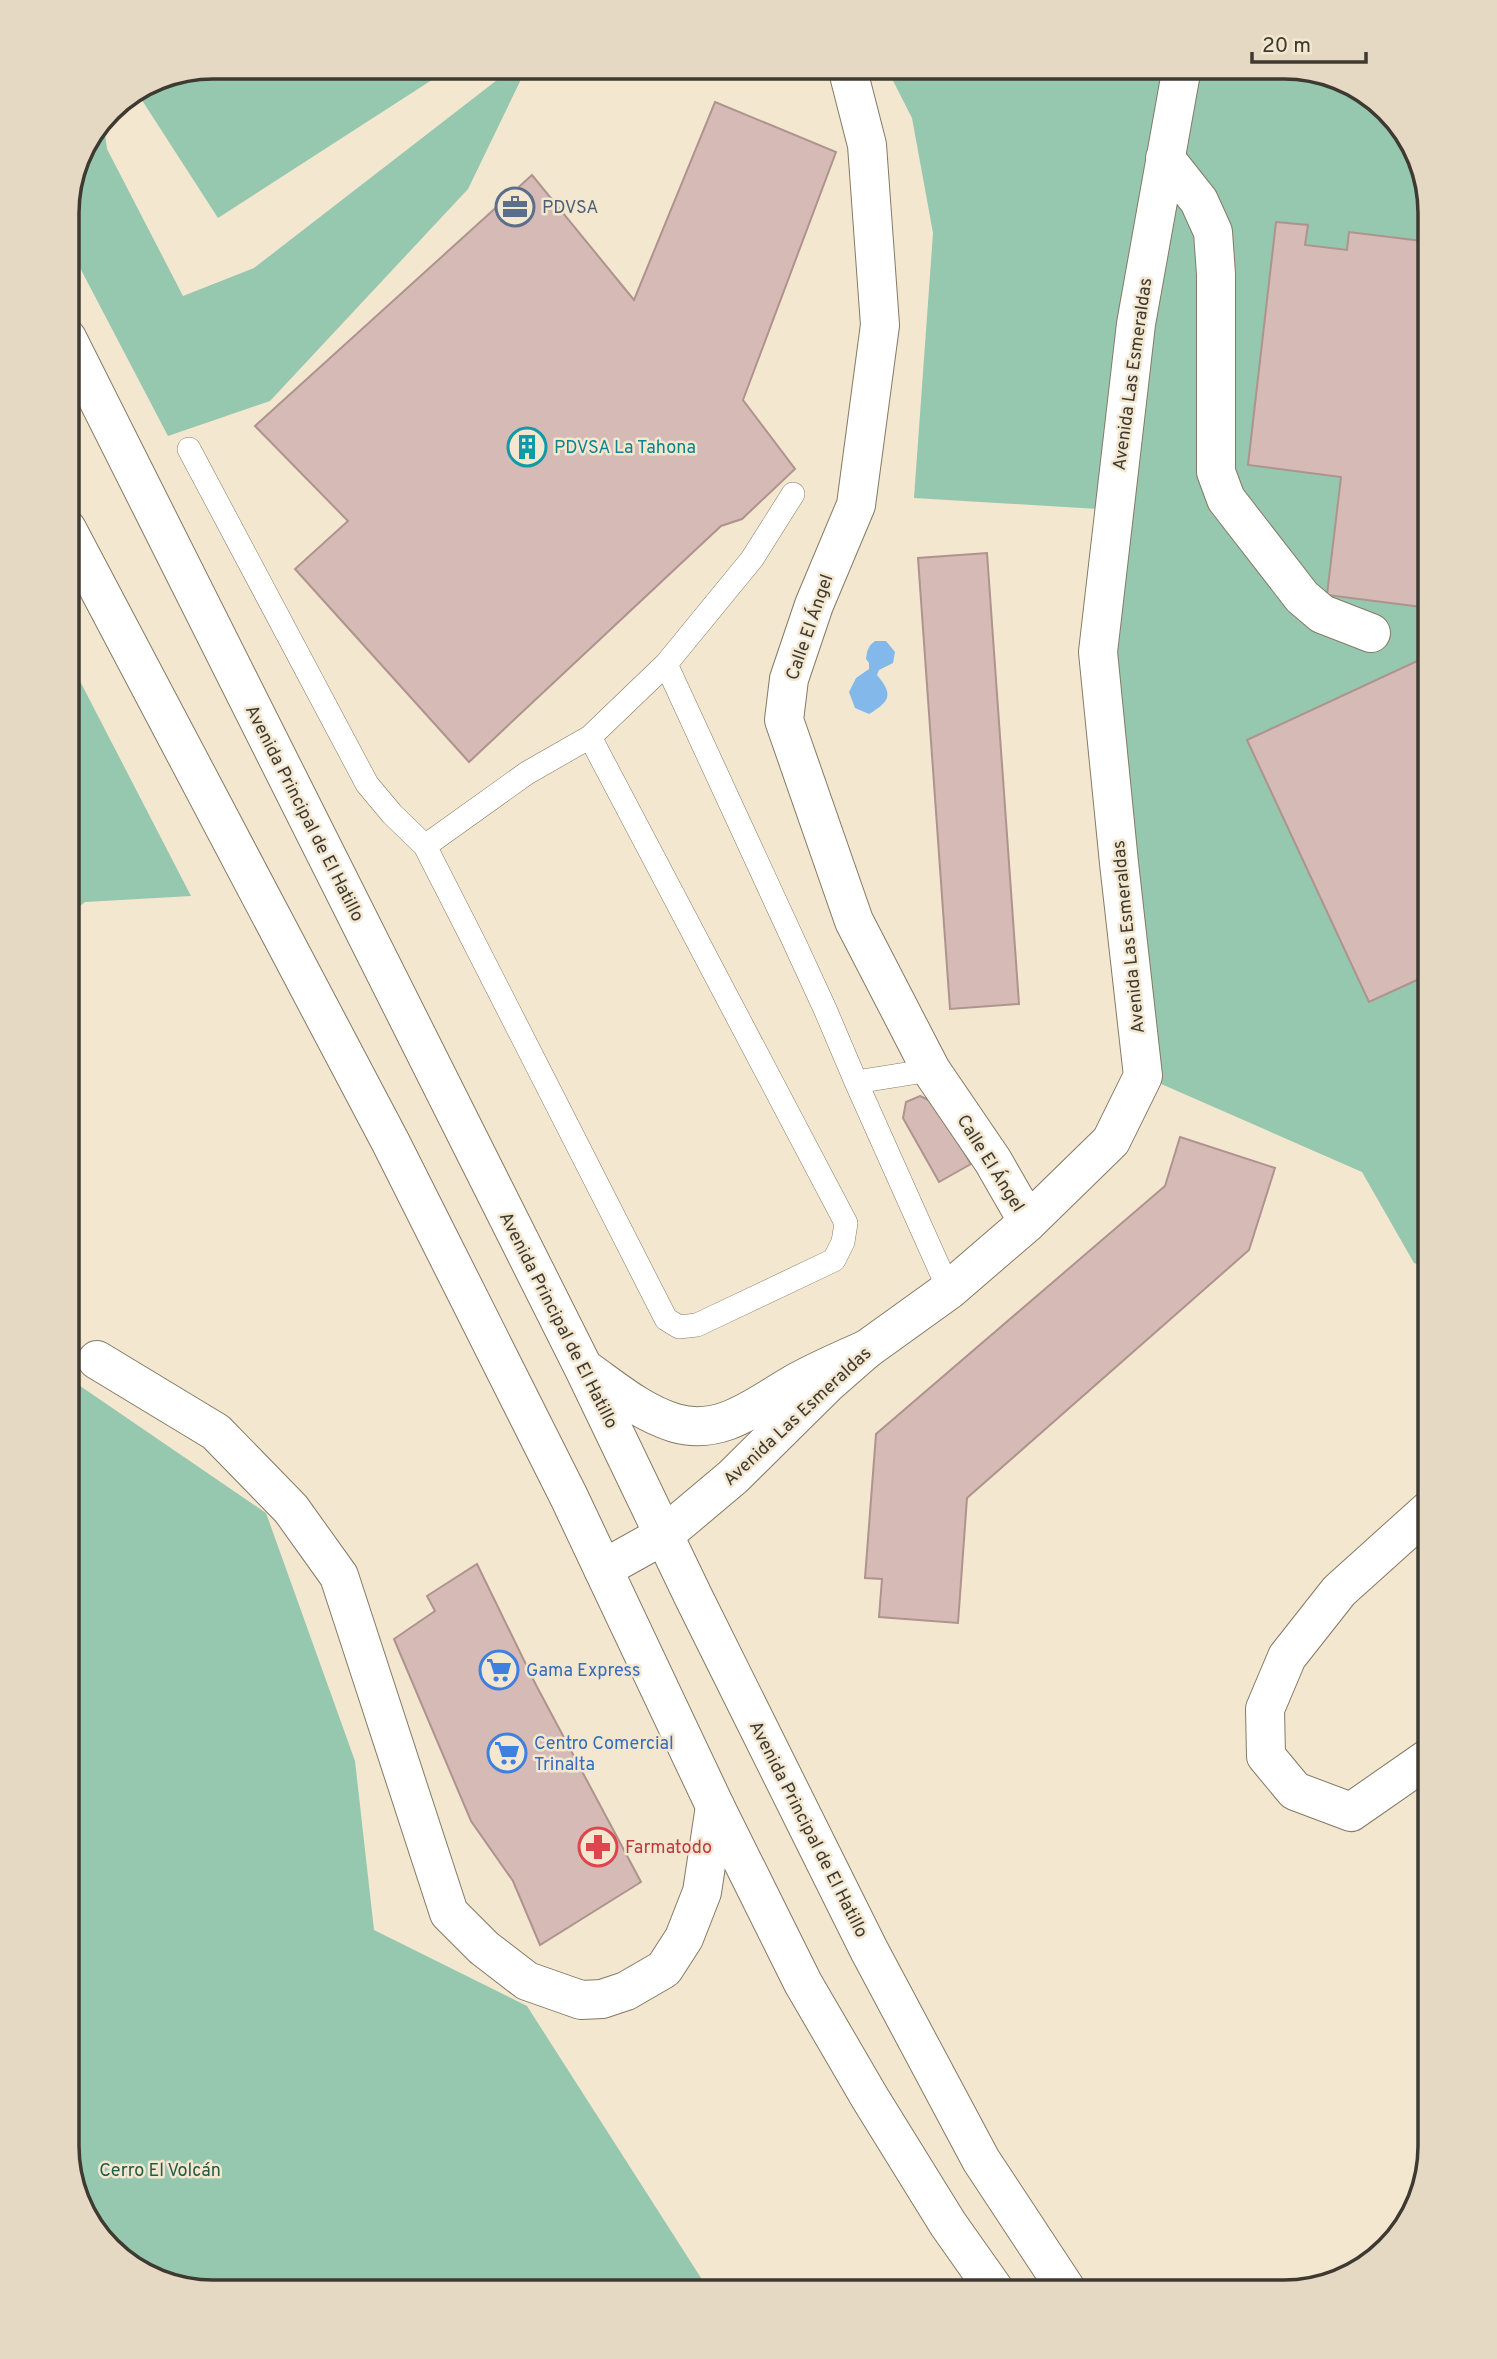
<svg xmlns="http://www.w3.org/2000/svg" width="1497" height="2359" viewBox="0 0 1497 2359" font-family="Overpass,sans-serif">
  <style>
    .green { fill: #96c7af }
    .water { fill: #83b9ea }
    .building { fill: #d6bab5; stroke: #ae938e; stroke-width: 2 }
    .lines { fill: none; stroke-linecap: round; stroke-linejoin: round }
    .lane-casing { stroke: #847a65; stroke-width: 24 }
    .street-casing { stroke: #847a65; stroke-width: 40 }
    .secondary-casing { stroke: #847a65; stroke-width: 40 }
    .lane { stroke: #fff; stroke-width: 23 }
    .street { stroke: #fff; stroke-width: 38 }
    .secondary { stroke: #fff; stroke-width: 38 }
    .labels { text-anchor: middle; stroke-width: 5; stroke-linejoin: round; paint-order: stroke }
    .service-label { font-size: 18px; fill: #4e5e75; stroke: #f3e7d0; text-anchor: start }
    .street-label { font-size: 18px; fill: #3f3a31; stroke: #f3e7d0 }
    .culture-label { font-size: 18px; fill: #0d838f; stroke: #f3e7d0; text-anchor: start }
    .shop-label { font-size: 18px; fill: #366cbe; stroke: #f3e7d0; text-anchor: start }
    .health-label { font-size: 18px; fill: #be3a42; stroke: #f3e7d0; text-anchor: start }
    .park-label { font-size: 18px; fill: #235c44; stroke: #f3e7d0 }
    .rim { fill: none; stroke: #3f3a31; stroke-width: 3.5 }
  </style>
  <rect width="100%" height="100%" fill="#f3e7d0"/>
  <path class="green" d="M213,67h239l-234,151 -82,-127 21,-14z
    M514,67h13l-59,122 -198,212 -102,35 -101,-193v-39l11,-48 25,-37 4,30 76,147 71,-28z
    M886,67h408l71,24 50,57 15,65v1056l-16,-6 -52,-91 -219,-96 -26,-226 -3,-340 -200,-12 19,-265 -21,-115z
    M67,656l124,240 -106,6 -18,15z
    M67,1377l199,136 89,248 19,169 153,76 183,286h-506l-72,-24 -50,-57 -15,-65z"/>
  <path class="water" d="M875,641h11l9,11 -2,11 -14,7 -2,5c16,19 14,26 -8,39l-14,-6 -6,-16 7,-14 13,-9v-6l-3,-4c1,-8 2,-13 9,-18z"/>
  <path class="building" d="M715,102l121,50 -93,248 52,69 -53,50 -21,7 -252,236 -174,-193 53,-48 -93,-95 277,-251 102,125z
    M1276,222l32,3 -3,20 42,5 2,-18 81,10v366l-103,-13 14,-118 -93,-12z
    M987,553l32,451 -69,5 -32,-451z
    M1430,655v319l-61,28 -122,-262z
    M920,1096l15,7 36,61 -32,18 -36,-64 3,-16z
    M1180,1137l95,31 -26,82 -282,248 -9,125 -79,-6 3,-38 -17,-1 11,-144 289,-248z
    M477,1564l59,121 105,197 -101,63 -27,-64 -42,-60 -77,-182 41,-28 -8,-15z"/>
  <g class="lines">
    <defs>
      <path id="lane" d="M189,449l178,335 25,30 33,32 102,-73 63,-36 76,-73
        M793,494l-41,65 -86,105 159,345 31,73 75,-12
        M425,846l241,473 13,8 18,-2 137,-65 9,-18 3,-19 -256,-486
        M856,1082l93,208"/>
      <path id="street" d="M847,67l20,78 13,180 -24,180 -42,100 -25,74 -5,41 70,201 77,149 62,91 35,61
        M1165,158l34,43 14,31 3,42v198l10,27 76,98 20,17 49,19
        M97,1360l119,72 75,77 48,67 110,337 35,35 43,33 54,19 21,-1 24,-8 38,-22 20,-31 18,-46 13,-86
        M603,1569l61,-34 69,-58 94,-93 40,-35 82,-59 79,-68 83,-81 32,-65 -24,-213 -21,-211 38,-328 46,-257
        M1430,1757l-79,55 -56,-21 -29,-35 -1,-47 22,-52 52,-66 91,-82"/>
      <path id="secondary" d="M67,338l517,1031 110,229 175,352 112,210 87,132
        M67,529l324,614 178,354 146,309 88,177 67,115 78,126 48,68
        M588,1371c28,20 54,42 87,52 48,14 84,-20 124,-42 22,-12 45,-22 68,-32"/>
    </defs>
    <use href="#lane" class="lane-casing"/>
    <use href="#street" class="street-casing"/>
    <use href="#secondary" class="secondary-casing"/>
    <use href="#lane" class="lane"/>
    <use href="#street" class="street"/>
    <use href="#secondary" class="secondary"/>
  </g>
  <defs>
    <symbol id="office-ring" viewBox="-11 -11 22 22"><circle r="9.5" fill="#f3e7d0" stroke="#5c6f8a" stroke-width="1.5"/><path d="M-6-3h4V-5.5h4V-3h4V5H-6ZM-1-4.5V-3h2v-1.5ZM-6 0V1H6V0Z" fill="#5c6f8a"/></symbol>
    <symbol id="building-ring" viewBox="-11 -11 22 22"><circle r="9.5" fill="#f3e7d0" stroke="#0f9aa8" stroke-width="1.5"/><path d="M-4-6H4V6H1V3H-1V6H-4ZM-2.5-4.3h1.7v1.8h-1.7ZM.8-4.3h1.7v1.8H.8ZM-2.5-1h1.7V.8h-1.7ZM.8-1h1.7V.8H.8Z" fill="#0f9aa8"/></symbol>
    <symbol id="supermarket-ring" viewBox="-11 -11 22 22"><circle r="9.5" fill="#f3e7d0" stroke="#3f7fe0" stroke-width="1.5"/><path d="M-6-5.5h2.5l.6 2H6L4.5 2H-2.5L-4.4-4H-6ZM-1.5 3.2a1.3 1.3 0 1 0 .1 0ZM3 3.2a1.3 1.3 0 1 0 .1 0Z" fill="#3f7fe0"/></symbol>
    <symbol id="pharmacy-ring" viewBox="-11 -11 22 22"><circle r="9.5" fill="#f3e7d0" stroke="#e0444e" stroke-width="1.5"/><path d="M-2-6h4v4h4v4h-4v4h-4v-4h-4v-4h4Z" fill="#e0444e"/></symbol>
  </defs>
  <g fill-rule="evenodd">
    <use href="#office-ring" x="493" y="185" width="44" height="44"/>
    <use href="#building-ring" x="505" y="425" width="44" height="44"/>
    <use href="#supermarket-ring" x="477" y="1648" width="44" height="44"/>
    <use href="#supermarket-ring" x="485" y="1731" width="44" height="44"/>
    <use href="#pharmacy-ring" x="576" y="1825" width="44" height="44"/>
  </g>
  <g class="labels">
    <g class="service-label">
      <text x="542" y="213">PDVSA</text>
    </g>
    <g class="street-label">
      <text transform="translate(1132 374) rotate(-82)" y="6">Avenida Las Esmeraldas</text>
      <text transform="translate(809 627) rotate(-71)" y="6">Calle El Ángel</text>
      <text transform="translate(305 813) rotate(63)" y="6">Avenida Principal de El Hatillo</text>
      <text transform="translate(1128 937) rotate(-96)" y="6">Avenida Las Esmeraldas</text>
      <text transform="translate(991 1163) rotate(58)" y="6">Calle El Ángel</text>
      <text transform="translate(559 1320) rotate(63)" y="6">Avenida Principal de El Hatillo</text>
      <text transform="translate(797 1416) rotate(-43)" y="6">Avenida Las Esmeraldas</text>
      <text transform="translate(809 1829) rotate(63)" y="6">Avenida Principal de El Hatillo</text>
    </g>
    <g class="culture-label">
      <text x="554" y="453">PDVSA La Tahona</text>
    </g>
    <g class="shop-label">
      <text x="526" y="1676">Gama Express</text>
      <text x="534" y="1749">Centro Comercial<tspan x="534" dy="21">Trinalta</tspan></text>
    </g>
    <g class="health-label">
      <text x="625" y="1853">Farmatodo</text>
    </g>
    <g class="park-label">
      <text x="160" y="2176">Cerro El Volcán</text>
    </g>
  </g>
  <path d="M0 0H1497V2359H0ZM213 79H1284A134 134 0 0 1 1418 213V2146A134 134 0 0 1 1284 2280H213A134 134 0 0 1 79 2146V213A134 134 0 0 1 213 79Z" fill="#e5d9c3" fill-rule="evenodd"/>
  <path class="rim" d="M213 79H1284A134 134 0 0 1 1418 213V2146A134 134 0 0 1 1284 2280H213A134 134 0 0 1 79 2146V213A134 134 0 0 1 213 79Z"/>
  <path d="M1252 52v10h114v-10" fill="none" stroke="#3f3a31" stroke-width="3.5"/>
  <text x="1262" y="52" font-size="21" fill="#3f3a31" stroke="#f3e7d0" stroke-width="5" paint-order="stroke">20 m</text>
</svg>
